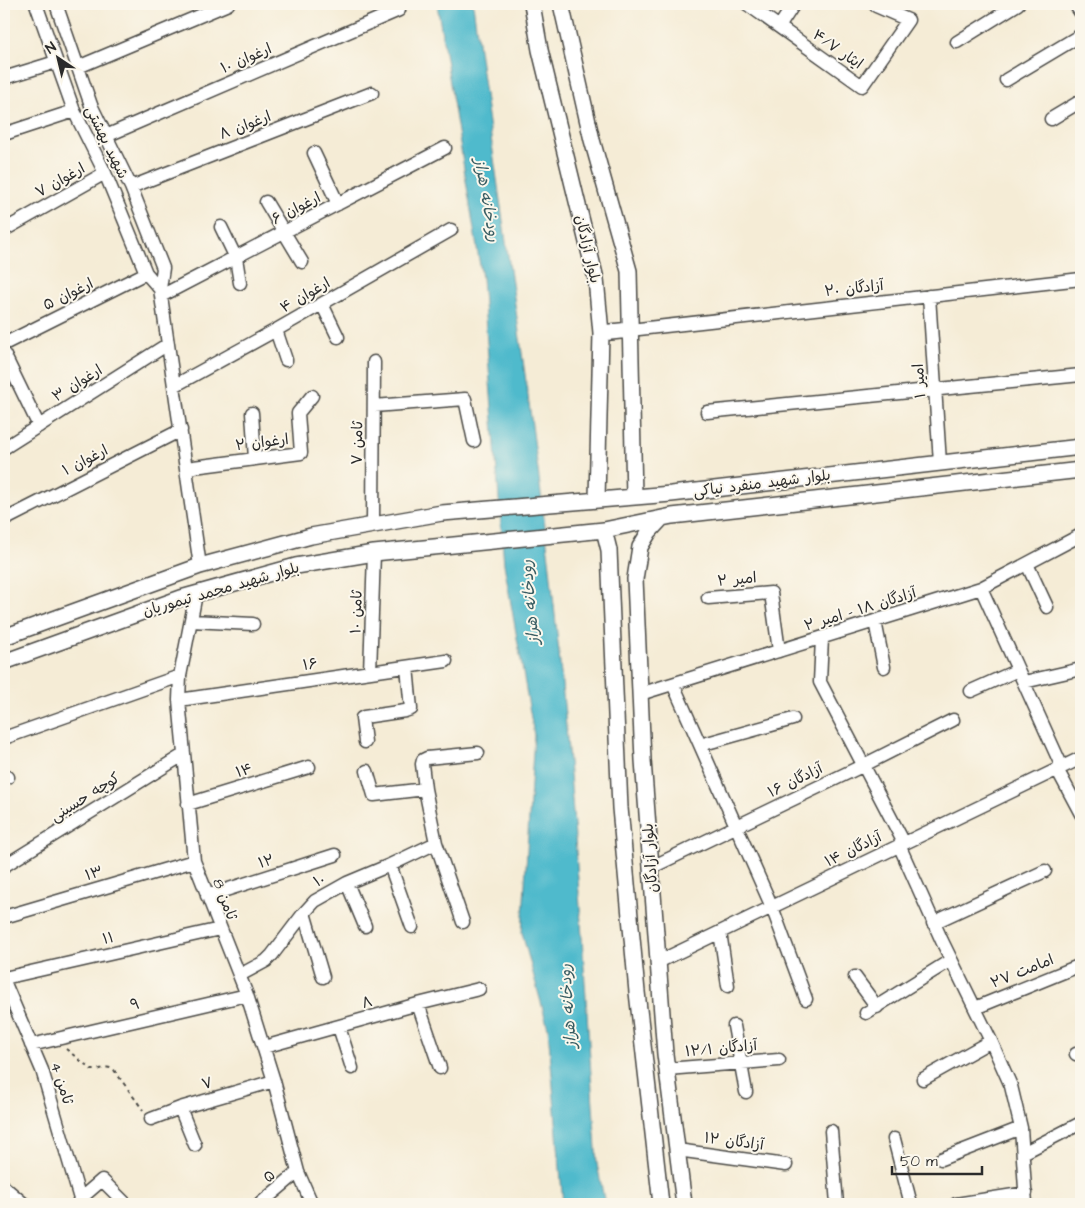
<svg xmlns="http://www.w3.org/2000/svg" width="1085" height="1208" viewBox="0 0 1085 1208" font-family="'Architects Daughter','Playpen Sans Arabic',sans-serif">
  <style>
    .water { fill: #50bacc; stroke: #3e727c }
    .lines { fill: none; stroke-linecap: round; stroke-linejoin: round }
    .minor-casing { stroke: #494845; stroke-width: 15 }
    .major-casing { stroke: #494845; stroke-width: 18 }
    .path { stroke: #494845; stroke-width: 2; stroke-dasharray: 4 4; stroke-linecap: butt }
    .minor { stroke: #fff; stroke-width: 12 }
    .major { stroke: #fff; stroke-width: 15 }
    .labels { text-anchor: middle; stroke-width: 4; stroke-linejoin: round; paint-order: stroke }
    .street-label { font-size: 15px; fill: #2b2b2b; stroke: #fbf7ec }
    .water-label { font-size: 16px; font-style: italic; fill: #385d63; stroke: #fbf7ec }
  </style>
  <rect width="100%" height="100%" fill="#fbf7ec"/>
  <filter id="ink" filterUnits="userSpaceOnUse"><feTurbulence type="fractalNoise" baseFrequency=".02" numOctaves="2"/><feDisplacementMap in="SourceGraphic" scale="10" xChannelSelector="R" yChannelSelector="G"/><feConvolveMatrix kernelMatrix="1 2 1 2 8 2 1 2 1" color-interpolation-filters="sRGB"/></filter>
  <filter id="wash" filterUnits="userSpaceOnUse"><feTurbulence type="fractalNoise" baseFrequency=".0096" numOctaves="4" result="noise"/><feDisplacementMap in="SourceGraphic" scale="20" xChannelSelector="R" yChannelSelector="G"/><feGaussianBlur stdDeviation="1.12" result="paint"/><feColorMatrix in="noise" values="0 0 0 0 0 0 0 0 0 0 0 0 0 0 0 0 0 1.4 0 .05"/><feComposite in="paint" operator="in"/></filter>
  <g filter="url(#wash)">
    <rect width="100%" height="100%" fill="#f5ecd6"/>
    <path class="water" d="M437,4h36c27,213 64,425 85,639 18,174 27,348 39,521l8,40h-42l-15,-176 -26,-95 12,-198 -30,-171 -22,-286z"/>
  </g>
  <g filter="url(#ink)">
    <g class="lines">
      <defs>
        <path id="minor" d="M36,4l38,107 31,62 41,100 14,16
          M56,4l35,101 40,82 32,81 -3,21 40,277
          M747,4l115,82 46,-66 -32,-14
          M1075,4l6,9
          M779,27l15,-23
          M957,42l61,-38
          M78,67l150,-63
          M4,78l52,-16
          M1006,80l75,-45
          M1051,119l30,-18
          M4,134l70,-23
          M106,136l293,-126
          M314,153l24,51
          M131,187l241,-94
          M266,202l36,60
          M221,227l15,31 4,25
          M4,230l101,-57
          M161,296l284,-148
          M929,296l11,167
          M322,304l16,33
          M276,330l10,30
          M630,330l451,-51
          M4,344l142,-71
          M4,354l35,72
          M174,386l102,-56 175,-100
          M374,406l91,-7 9,42
          M707,412l374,-37
          M252,413l3,46
          M4,448l164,-104
          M186,468l115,-15 -3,-40 14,-17
          M4,520l177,-90
          M373,525l1,-163
          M1027,564l20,43
          M981,588l81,179
          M196,594l-16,82 -1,24 15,161 53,134 27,86 24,91 14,32
          M708,598l63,-5 8,58
          M191,621l62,3
          M875,621l9,46
          M822,638l-2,44 84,161
          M370,672l4,-119
          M1024,682l57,-13
          M673,684l99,223 34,92
          M971,691l47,-21
          M640,694l341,-106 100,-53
          M179,700l267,-39
          M4,738l176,-62
          M365,742l-3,-24 2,-1 41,-6 6,-2 -4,-42
          M700,745l93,-26
          M1057,769l24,45
          M367,771l7,24 51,-6 11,54 27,79
          M4,779l4,-2
          M425,789l-3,-25 1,-4 4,-2 51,-5
          M188,804l121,-37
          M899,845l43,96 49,100 20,45 10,42 5,76
          M390,865l22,62
          M4,866l179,-111
          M650,868l214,-103 89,-45
          M347,883l18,43
          M207,896l128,-41
          M304,913l19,64
          M4,917l190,-56
          M933,923l112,-52
          M720,932l8,54
          M658,962l423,-204
          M240,975l26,-14 6,-6 32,-42 11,-12 32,-18 43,-18 46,-22
          M855,977l22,30
          M4,978l216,-49
          M4,981l38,89 38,129 5,5
          M418,1004l22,64
          M975,1008l106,-43
          M866,1013l85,-53
          M734,1026l12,66
          M339,1027l13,41
          M31,1045l216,-50
          M264,1047l154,-43 61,-15
          M1076,1054l5,-2
          M667,1069l112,-9
          M923,1079l68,-38
          M180,1108l15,37
          M151,1119l29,-11 94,-27
          M831,1131l6,73
          M894,1139l17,65
          M677,1150l109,15
          M1023,1153l58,-30
          M941,1159l80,-31
          M4,1187l20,17
          M78,1204l2,-5 22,-19 24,24
          M260,1204l38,-32
          M956,1204l70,-11"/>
        <path id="major" d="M532,4l8,46 56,229 5,54 -4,166
          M561,4l31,136 37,131 5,226
          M601,333l29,-3
          M662,518l-13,14 -9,15 -5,32 8,181 22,294 19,150
          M604,530l5,20 11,258 17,184 24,212
          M4,637l196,-71 111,-30 131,-23 229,-19 410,-47
          M4,662l177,-64 115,-32 78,-13 230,-23 68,-14 409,-46"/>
      </defs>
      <use href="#minor" class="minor-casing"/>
      <use href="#major" class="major-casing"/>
      <path class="path" d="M66,1049l26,21c8,1 15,-6 22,0l29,40"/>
      <use href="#minor" class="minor"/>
      <use href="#major" class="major"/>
    </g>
  </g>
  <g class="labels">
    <g class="street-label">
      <text transform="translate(838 49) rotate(35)" y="5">ایثار ۴/۷</text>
      <text transform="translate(246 58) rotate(-23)" y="5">ارغوان ۱۰</text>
      <text transform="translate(245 125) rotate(-21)" y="5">ارغوان ۸</text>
      <text transform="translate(107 142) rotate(64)" y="5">شهید بهشتی</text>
      <text transform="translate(60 180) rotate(-29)" y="5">ارغوان ۷</text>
      <text transform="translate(296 208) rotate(-27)" y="5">ارغوان ۶</text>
      <text transform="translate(588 249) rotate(77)" y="5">بلوار آزادگان</text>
      <text transform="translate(854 288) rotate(-6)" y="5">آزادگان ۲۰</text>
      <text transform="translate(68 294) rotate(-26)" y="5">ارغوان ۵</text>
      <text transform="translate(305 295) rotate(-30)" y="5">ارغوان ۴</text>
      <text transform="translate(919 381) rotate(-94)" y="5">امیر ۱</text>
      <text transform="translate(77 383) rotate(-32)" y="5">ارغوان ۳</text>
      <text transform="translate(262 442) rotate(-7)" y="5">ارغوان ۲</text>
      <text transform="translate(357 443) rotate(-89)" y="5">ثامن ۷</text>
      <text transform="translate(85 460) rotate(-27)" y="5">ارغوان ۱</text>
      <text transform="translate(762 483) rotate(-7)" y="5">بلوار شهید منفرد نیاکی</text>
      <text transform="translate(737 579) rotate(-5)" y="5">امیر ۲</text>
      <text transform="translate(221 589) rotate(-16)" y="5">بلوار شهید محمد تیموریان</text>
      <text transform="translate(860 609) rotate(-17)" y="5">آزادگان ۱۸ - امیر ۲</text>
      <text transform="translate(356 612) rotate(-88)" y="5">ثامن ۱۰</text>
      <text transform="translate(310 664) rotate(-8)" y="5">۱۶</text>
      <text transform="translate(244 770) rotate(-17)" y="5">۱۴</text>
      <text transform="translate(795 780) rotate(-26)" y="5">آزادگان ۱۶</text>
      <text transform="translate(85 797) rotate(-32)" y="5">کوچه حسینی</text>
      <text transform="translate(853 849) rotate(-26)" y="5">آزادگان ۱۴</text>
      <text transform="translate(650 858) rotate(-94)" y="5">بلوار آزادگان</text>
      <text transform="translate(266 861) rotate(-17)" y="5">۱۲</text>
      <text transform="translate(94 873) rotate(-16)" y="5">۱۳</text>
      <text transform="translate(319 880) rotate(-30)" y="5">۱۰</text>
      <text transform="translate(225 899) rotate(69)" y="5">ثامن 8</text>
      <text transform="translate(108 938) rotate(-13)" y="5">۱۱</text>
      <text transform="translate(1022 971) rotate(-22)" y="5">امامت ۲۷</text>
      <text transform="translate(367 1002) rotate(-16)" y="5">۸</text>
      <text transform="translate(135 1004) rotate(-13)" y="5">۹</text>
      <text transform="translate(721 1048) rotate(-5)" y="5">آزادگان ۱۲/۱</text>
      <text transform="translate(62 1083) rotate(72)" y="5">ثامن 4</text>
      <text transform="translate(207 1083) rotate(-16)" y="5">۷</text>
      <text transform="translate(734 1141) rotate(7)" y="5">آزادگان ۱۲</text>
      <text transform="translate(269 1176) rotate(-41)" y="5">۵</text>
    </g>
    <g class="water-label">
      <text transform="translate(488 200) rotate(80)" y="6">رودخانه هراز</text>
      <text transform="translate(529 602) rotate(-95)" y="6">رودخانه هراز</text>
      <text transform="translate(567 1006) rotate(-94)" y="6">رودخانه هراز</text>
    </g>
  </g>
  <rect width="1085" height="1208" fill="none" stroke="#fbf7ec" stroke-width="20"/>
  <g transform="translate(58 58) rotate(325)" stroke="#fbf7ec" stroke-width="4" paint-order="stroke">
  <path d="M0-4L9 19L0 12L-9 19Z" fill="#2b2b2b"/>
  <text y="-8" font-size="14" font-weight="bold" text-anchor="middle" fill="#2b2b2b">N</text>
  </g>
  <path d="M892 1166v8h90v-8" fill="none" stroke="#2b2b2b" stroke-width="2.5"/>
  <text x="900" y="1166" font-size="15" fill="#2b2b2b" stroke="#fbf7ec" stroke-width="4" paint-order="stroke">50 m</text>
</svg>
